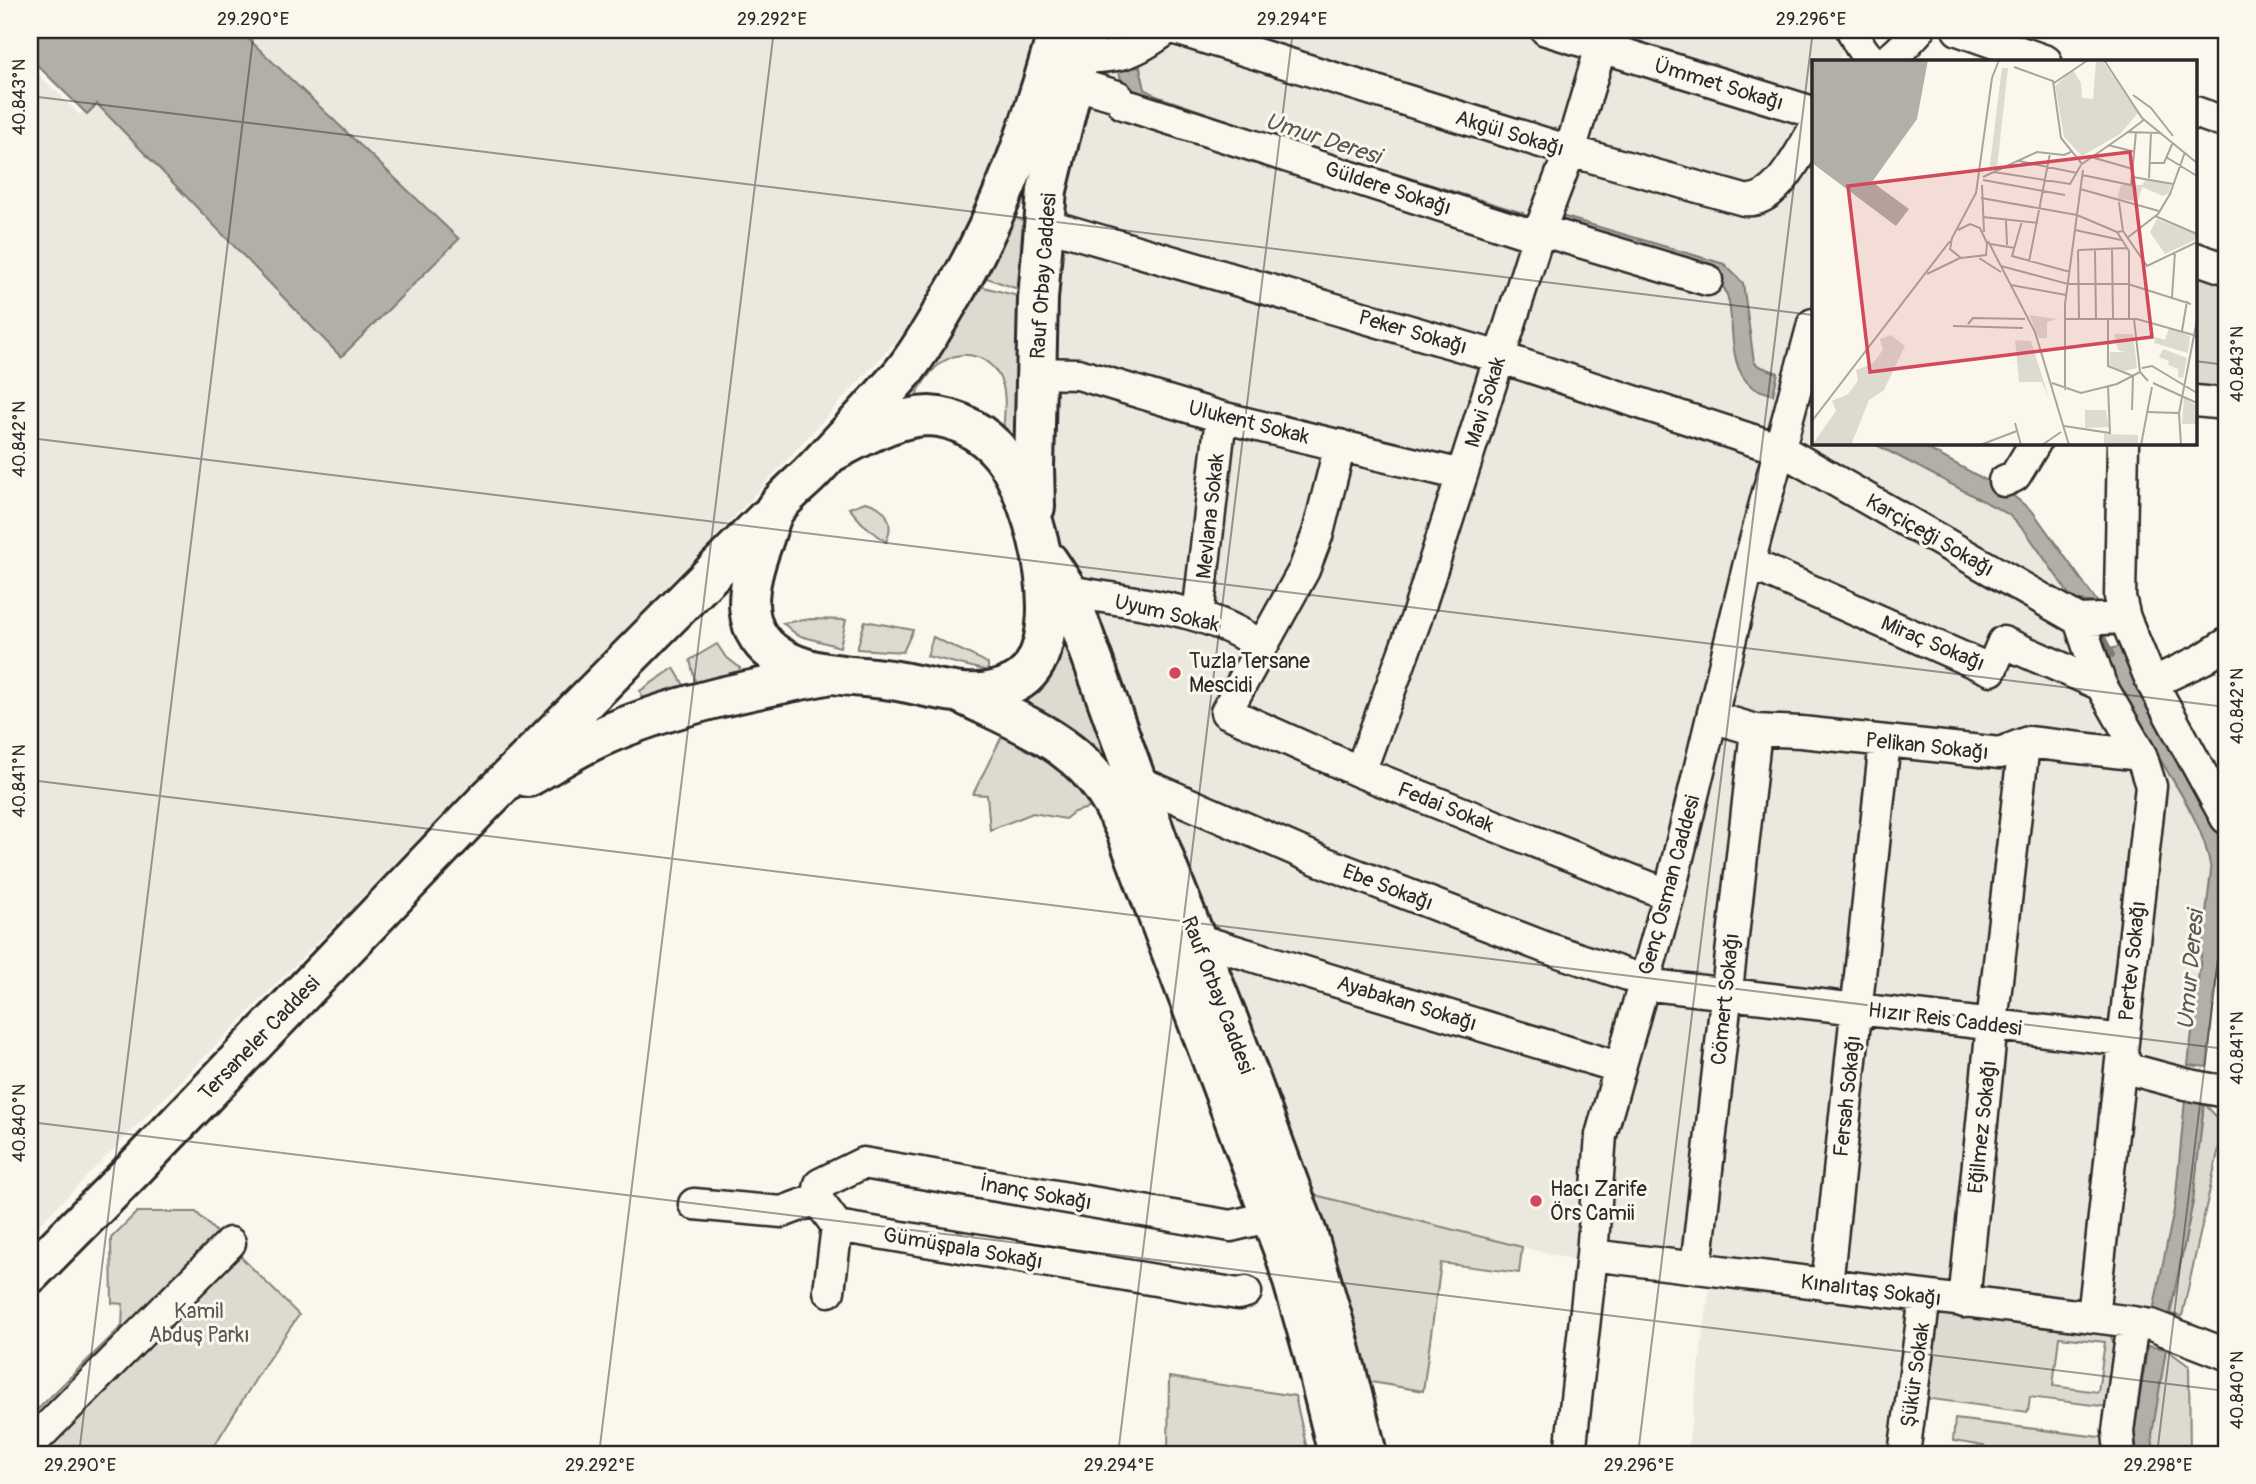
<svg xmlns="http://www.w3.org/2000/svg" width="2256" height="1484" viewBox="0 0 2256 1484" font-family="Pangolin,sans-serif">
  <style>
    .built { fill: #ebe8de }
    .green { fill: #dddad0; stroke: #84827e; stroke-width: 2; fill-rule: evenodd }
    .water { fill: #b1afa7; stroke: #7b7a75; stroke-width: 2 }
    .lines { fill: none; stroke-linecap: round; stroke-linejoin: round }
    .stream { stroke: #7b7a75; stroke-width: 6 }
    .minor-casing { stroke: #2b2b2b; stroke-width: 35 }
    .major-casing { stroke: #2b2b2b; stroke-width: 44 }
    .minor { stroke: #fbf7ec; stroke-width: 30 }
    .major { stroke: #fbf7ec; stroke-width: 38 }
    .ticks { fill: none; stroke: #2b2b2b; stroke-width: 2; stroke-opacity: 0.45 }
    .poi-dot { fill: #d1495b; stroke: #fbf7ec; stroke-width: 2.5 }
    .labels { text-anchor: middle; stroke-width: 6; stroke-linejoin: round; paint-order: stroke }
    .street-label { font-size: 21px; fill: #2b2b2b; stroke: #fbf7ec }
    .poi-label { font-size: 21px; fill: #2b2b2b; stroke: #fbf7ec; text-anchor: start }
    .park-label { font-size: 21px; fill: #585754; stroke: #fbf7ec }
    .water-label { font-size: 23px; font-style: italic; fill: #5a5956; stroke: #fbf7ec }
    .inset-road { fill: none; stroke: #a8a59f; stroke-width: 2 }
    .view { fill: #d1495b; fill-opacity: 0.15; stroke: #d1495b; stroke-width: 3.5 }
    .inset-edge { fill: none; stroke: #2b2b2b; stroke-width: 3.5 }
    .neatline { fill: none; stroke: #2b2b2b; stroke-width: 2.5 }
    .ticks-label { font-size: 18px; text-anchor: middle; fill: #2b2b2b }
  </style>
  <rect width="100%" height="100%" fill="#fbf7ec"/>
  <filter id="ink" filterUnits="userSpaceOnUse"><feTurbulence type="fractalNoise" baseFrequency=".0143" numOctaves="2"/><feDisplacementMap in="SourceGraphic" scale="14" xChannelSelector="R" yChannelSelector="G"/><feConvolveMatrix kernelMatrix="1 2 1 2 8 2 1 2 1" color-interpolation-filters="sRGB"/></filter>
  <g filter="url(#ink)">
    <path class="built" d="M141,30h904l-39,134 -75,139 -219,238 -682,693v-1168l50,49z
      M1130,30h701l14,18 -7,13h-25v333l-4,15 4,3v31h60l135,71 18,18 47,68 79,146 33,54 24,58 2,13 -36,334 -22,106 -242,-7 -19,150h-205l24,-175 -112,-13 -296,-74 -222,-581 -32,-103 8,-290 38,-173z"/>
    <path class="green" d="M1009,216l14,4 -5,69 -37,-13z
      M2195,268l31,11v113l-31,-3z
      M976,285l42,11 -3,148 -12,-11c1,-16 4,-35 -1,-50 -9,-25 -35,-36 -58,-22 -14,9 -23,25 -31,39l-12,2z
      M865,502c21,4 30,20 21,40l-24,-19 -13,-15z
      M811,619l35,1 -6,27 -43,-12 -14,-12z
      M865,621l48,9 -10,22 -46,-3z
      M1068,632l81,227 -145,-157c40,-20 54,-23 64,-70z
      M933,637l49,23 6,4v7l-61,-15z
      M717,644l8,12 15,12 -1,6 -43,11 -6,-25z
      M674,668l11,19 -42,13 -3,-9z
      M1003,734l56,28 29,35 4,10 -18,5 -9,7 -32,-6 -43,17 -3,-35 -14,-1z
      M2204,1103l20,22 -42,191 -12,-2 23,-113z
      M1303,1192l219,55 -3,26 -78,-10 -18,128 -63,-11z
      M137,1212h59l103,103 -34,49 -56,90h-179v-37l92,-91 1,-22 -11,-1 -1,-65z
      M1933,1307l174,21 9,20 -8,59 -78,-10 -2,15 -104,-14zM2059,1337l46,5 -7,50 -45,-6z
      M2148,1346l18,3 23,17 1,88h-53l-3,-24z
      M1169,1377l126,19 13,58h-140z
      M1955,1419l152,19 1,16h-125l1,-8 -31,-5z"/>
    <path class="water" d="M30,30h209l220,209 -118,118 -244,-253 -10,10 -57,-56z
      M1140,67l5,22 11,7 146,49 221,68 -4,15 -393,-132 -8,-27z
      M1555,214l169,50 19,19 11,79 5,4 19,7 -5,22c-6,-3 -15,-4 -21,-8 -34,-28 -7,-93 -39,-110l-162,-47z
      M1873,443h44l93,50 23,19 65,91 -25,-3 -47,-68 -18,-18z
      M2121,646l80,142 25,65v31l-19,183 -19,-2 23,-194c-5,-43 -36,-87 -58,-123 -19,-31 -36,-64 -53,-96z
      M2185,1100l19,3 -11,98 -23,113 -17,-3 22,-106z
      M2148,1346l18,3 -14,86 2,19h-17l-3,-24z"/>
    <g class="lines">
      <path class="stream" d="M2098,627l14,28"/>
      <defs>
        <path id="minor" d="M1179,30l391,121 174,49c32,4 54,-45 69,-69
          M1546,30l267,82
          M1852,30c23,53 38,31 67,0
          M1958,30l88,31
          M1079,58c41,-1 53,-3 87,-28
          M1073,83l44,13 6,8 403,129 14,-3 167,50
          M2195,112l31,11
          M1044,224l455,133 281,92 299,171
          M2195,258l26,9h5
          M1037,373l41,1 143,43 241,58
          M2195,401l31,3
          M2123,443l-3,154 5,21
          M1340,445l-22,88 -14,37 -78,142 134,60 309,123
          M2004,481l11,-5 20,-33
          M1749,563l242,107 12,-28 98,43
          M1068,591c64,12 140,16 194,56
          M1198,616l23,-199
          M2079,620l22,65 40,70 10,31 -58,531
          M2079,620l46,-2 27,65 74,135
          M2152,683l51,-24 23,-15
          M1712,717l44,13 45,2 199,21 28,-11 113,13
          M1360,772l56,-153 124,-389 30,-79 36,-121
          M1135,780l186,81 226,87 81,27 15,9 472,55 14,30 56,15 41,8
          M1196,939l422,128
          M817,1199l3,-15 43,-21 368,63 41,-10
          M694,1204l88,8 35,-13 20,27 401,68 8,-2
          M1592,1255l541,67 18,3 75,29
          M1696,1268l60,-538
          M1827,1285l58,-544
          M829,1291l8,-65
          M1964,1302l28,-278 32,-280
          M30,1445l200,-202
          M1570,1454l22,-199 9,-120 68,-240 80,-332 64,-239
          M1904,1454l21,-157
          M2120,1454l-2,-23 15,-109"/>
        <path id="major" d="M830,453c30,-15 65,-37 99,-37 29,1 56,18 73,39 35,44 74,196 13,228 -40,22 -83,3 -124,-3 -35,-5 -71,-3 -104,-19 -51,-25 -41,-74 -25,-117 4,-10 7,-24 12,-33 10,-15 28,-28 40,-41 29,-31 58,-62 86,-94 17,-20 30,-43 43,-65 54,-87 88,-183 115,-281
          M1035,507l-1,-40 4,-168 9,-109 39,-160
          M1048,561l20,30 101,281 60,150 79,214 27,91 32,127
          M962,694c46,23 101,43 134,85 12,15 22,34 30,52l160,426 27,94 25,103
          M528,777c23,-13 46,-28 70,-39 73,-33 150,-48 228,-63
          M30,1274l105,-106 351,-367 280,-282"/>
      </defs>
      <use href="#minor" class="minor-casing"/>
      <use href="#major" class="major-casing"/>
      <use href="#minor" class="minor"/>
      <use href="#major" class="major"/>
    </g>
  </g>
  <path class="ticks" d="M30,96l1783,219M2195,361l31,4M30,438l2196,269M30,780l2196,269M30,1122l2196,269M79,1454l175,-1424M599,1454l175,-1424M1118,1454l175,-1424M1638,1454l175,-1424M2157,1454l69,-562"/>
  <g class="poi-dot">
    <circle cx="1175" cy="673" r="7"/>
    <circle cx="1536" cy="1201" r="7"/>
  </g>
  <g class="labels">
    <g class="street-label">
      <text transform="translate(1719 84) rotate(17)" y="7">Ümmet Sokağı</text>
      <text transform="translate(1510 133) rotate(17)" y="7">Akgül Sokağı</text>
      <text transform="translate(1388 188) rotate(18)" y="7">Güldere Sokağı</text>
      <text transform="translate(1043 276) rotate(-86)" y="7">Rauf Orbay Caddesi</text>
      <text transform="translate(1413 332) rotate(16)" y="7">Peker Sokağı</text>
      <text transform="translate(1485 402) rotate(-73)" y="7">Mavi Sokak</text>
      <text transform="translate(1249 422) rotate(14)" y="7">Ulukent Sokak</text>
      <text transform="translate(1210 516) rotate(-84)" y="7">Mevlana Sokak</text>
      <text transform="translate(1930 535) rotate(30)" y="7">Karçiçeği Sokağı</text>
      <text transform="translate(1167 613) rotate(13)" y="7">Uyum Sokak</text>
      <text transform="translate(1933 643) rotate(23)" y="7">Miraç Sokağı</text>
      <text transform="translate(1927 746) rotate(6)" y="7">Pelikan Sokağı</text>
      <text transform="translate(1446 807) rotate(22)" y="7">Fedai Sokak</text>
      <text transform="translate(1669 885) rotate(-75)" y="7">Genç Osman Caddesi</text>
      <text transform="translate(1388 887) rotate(21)" y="7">Ebe Sokağı</text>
      <text transform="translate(2132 961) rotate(-84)" y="7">Pertev Sokağı</text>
      <text transform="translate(1218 995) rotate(69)" y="7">Rauf Orbay Caddesi</text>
      <text transform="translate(1725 999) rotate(-84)" y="7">Cömert Sokağı</text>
      <text transform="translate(1407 1003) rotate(17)" y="7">Ayabakan Sokağı</text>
      <text transform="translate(1945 1019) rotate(7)" y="7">Hızır Reis Caddesi</text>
      <text transform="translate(259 1038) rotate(-46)" y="7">Tersaneler Caddesi</text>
      <text transform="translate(1847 1096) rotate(-84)" y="7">Fersah Sokağı</text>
      <text transform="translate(1982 1127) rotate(-84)" y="7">Eğilmez Sokağı</text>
      <text transform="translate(1036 1193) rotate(10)" y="7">İnanç Sokağı</text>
      <text transform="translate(963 1248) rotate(10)" y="7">Gümüşpala Sokağı</text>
      <text transform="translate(1871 1290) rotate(7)" y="7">Kınalıtaş Sokağı</text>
      <text transform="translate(1915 1375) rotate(-82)" y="7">Şükür Sokak</text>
    </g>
    <g class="poi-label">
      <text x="1189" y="668">Tuzla Tersane<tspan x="1189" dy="24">Mescidi</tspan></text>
      <text x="1550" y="1196">Hacı Zarife<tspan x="1550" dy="24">Örs Camii</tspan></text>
    </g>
    <g class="park-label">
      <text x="199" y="1318">Kamil<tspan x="199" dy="24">Abduş Parkı</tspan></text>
    </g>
    <g class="water-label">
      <text transform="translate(1323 138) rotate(18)" y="8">Umur Deresi</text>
      <text transform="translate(2190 970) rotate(-85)" y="8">Umur Deresi</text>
    </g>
  </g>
  <g transform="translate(1812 60)">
    <rect width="385" height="385" fill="#fbf7ec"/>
    <path d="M284,1l7,1 35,51 -18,21 -38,22 -18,-19 -9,-51 18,-16 8,13 1,15 11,1zM190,8h6l-11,100 -8,4zM334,119l25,6 -2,8 -6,3 -21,-9 -4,14 -21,-2 4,-14h21zM345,159l40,16v4l-32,15 -15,-22zM217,255l28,4 -10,3v16h-8zM357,268l21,8 -2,17 -34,-10 1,-6 10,3zM302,274h19l4,34 -13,3 -15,-6 1,-13h15l-7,-2zM79,275l14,11 -21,44 -15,10 -18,45h-39l24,-34 -4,-10 16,-7 10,-13 -2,-11 16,-6 11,-14 -3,-11zM203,280l16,1 18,58 -7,-17h-23zM351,289l24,9 -4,20 -5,-1v-8l-10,-4 1,-4 -10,-4zM372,338l13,8v18h-15zM273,350h21l3,17 -24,1zM292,374l34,1v10h-34z" fill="#dddad0"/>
    <path d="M0,0h116l-11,59 -45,63 37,27 -13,17 -84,-63z" fill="#b1afa7"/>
    <path class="inset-road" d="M292,0l38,58 55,45M202,7l39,14 8,57 21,26 46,-32 32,1M242,23l34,-23M321,35l18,13 22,28M316,72l17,-13M296,85l27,7M279,97l42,12M354,97l31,19M207,101l58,12M338,103h14l9,-21M182,112l76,12 11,-19M270,115l49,10 5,-53M171,117l54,-25 27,3 7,-3M321,117l40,7M337,118l2,-46M171,120l82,15M170,125l2,47M268,129l79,22M169,138l96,17 40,17M307,142l4,29M343,156l42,18M171,157l55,6M194,160l1,25M210,161l-10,35 58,16M146,170l12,-6 10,4 7,15 -1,12 -25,3 -11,-9 2,-11 24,-45 16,-115 7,-18M263,170l46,10M305,172l6,-1 24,35 50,-24M305,172l12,19v68M315,178l31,-24 12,-20 15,-42M176,181l47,91 34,113M178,184l25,4M300,188l1,71M266,190l1,69M266,190l49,-2M283,190l1,69M167,198l22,14M217,202l21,-109M189,206l67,18h60l63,20M115,214l33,-16M199,225l55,10M360,237l3,-45M254,259h71l60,17M296,259v47l25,10 -1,34M322,259l6,53 8,9M156,264l5,-6 52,1M141,266l70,2M370,271l5,-30M330,308l10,-2 45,27M240,323l29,10 36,-9 23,-12M341,323l44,20M253,330v-86l18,-134M334,352l33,1M0,361l138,-180M203,363l6,22M252,366l46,7 -2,-47M168,385l37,-14M230,385l19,-13M329,385l11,-58M369,385l-2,-32 18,-93"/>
    <path class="view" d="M318,92l22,185 -282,35 -22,-186z"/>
    <rect width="385" height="385" class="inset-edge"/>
  </g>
  <rect width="2256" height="1484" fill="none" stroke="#fbf7ec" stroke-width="77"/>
  <rect x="38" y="38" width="2180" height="1408" class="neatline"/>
  <g class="ticks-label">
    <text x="253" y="25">29.290°E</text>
    <text x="772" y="25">29.292°E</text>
    <text x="1292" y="25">29.294°E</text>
    <text x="1811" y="25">29.296°E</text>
    <text transform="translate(19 97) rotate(-90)" y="6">40.843°N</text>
    <text transform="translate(2237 364) rotate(-90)" y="6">40.843°N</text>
    <text transform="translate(19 439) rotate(-90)" y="6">40.842°N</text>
    <text transform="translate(2237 706) rotate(-90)" y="6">40.842°N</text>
    <text transform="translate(19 781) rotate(-90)" y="6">40.841°N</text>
    <text transform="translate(2237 1048) rotate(-90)" y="6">40.841°N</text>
    <text transform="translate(19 1123) rotate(-90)" y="6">40.840°N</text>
    <text transform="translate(2237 1390) rotate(-90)" y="6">40.840°N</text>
    <text x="80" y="1471">29.290°E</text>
    <text x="600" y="1471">29.292°E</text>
    <text x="1119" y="1471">29.294°E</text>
    <text x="1639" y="1471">29.296°E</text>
    <text x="2158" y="1471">29.298°E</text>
  </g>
</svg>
